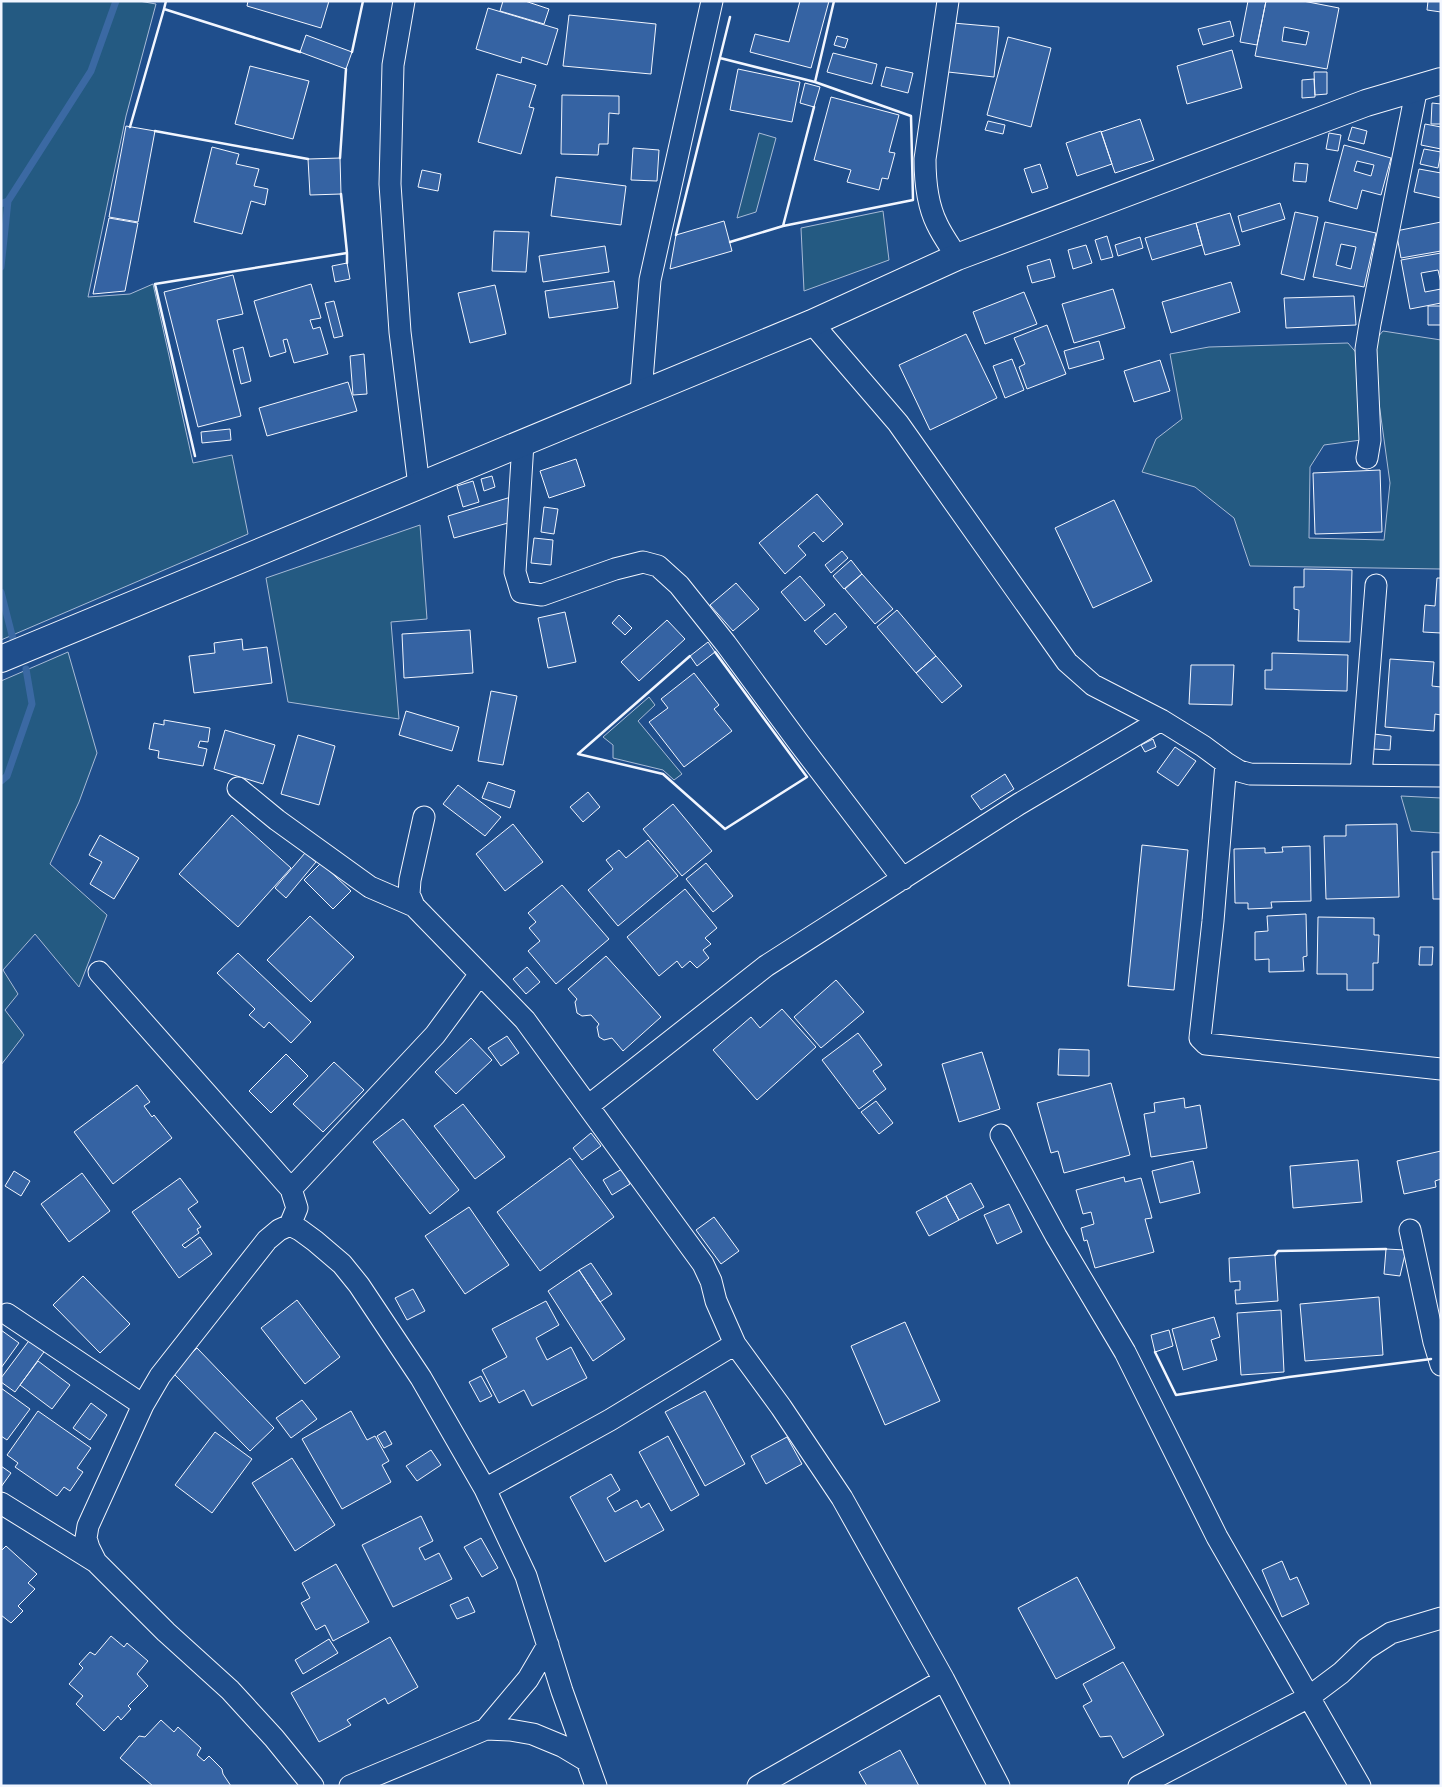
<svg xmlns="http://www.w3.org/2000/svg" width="1442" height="1787" viewBox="0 0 1442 1787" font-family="'Noto Sans',sans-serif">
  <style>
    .green { fill: #245a82; stroke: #a8bbd7 }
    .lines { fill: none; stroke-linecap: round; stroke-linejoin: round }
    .stream { stroke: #3b69a3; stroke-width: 7 }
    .building { fill: #3563a3; stroke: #f2f6ff; fill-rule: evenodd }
    .minor-casing { stroke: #f2f6ff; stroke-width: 23 }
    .tertiary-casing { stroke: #f2f6ff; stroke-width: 28 }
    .minor { stroke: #1f4e8c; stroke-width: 21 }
    .tertiary { stroke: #1f4e8c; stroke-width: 26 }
    .wall { stroke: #f2f6ff; stroke-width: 2.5 }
  </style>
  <rect width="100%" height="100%" fill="#1f4e8c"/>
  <path class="green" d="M1,1h138l17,3 -30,112 -38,181 42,-3 23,-10 40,179 39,-8 16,79 -247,106z
    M759,133l17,5 -20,74 -19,6z
    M883,211l6,49 -85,31 -3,-63z
    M1383,331l58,9v229l-191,-3 -16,-48 -39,-31 -53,-15 14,-33 26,-20 -12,-65 39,-7 139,-4 16,19 -3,78 -37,5 -14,22 -1,71 75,2 6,-57 -19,-138z
    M420,525l7,94 -36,3 8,97 -111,-17 -22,-124z
    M68,652l29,101 -18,49 -29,62 57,51 -28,72 -44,-53 -32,36 15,24 -13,16 19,25 -23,30v-384z
    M649,697l6,8 -17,16 44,53 -8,6 -11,-10 -50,-12v-13l-10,-8z
    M1401,796l40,2v35l-30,-2z"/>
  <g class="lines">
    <path class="stream" d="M1,204l7,-3 83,-130 25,-70
      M1,267l7,-66
      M1,592l12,47
      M1,781l6,-5 25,-72 -6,-35"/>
  </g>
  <path class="building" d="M248,1h81l-8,27 -74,-22z
    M503,1h22l24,8 -5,15 -44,-13z
    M800,1h29l-18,67 -61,-16 5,-18 34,8z
    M1248,1h18l-9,44 -17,-3z
    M1266,1h37l36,7 -12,61 -72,-13zM1284,27l25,5 -3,13 -24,-4z
    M1428,1h13v11l-14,-2z
    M488,8l70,21 -11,36 -25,-8 -1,6 -45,-14z
    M569,15l87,9 -5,50 -88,-8z
    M1230,21l4,15 -31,9 -5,-16z
    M953,23l46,4 -5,50 -46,-5z
    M306,35l46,17 -6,17 -46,-17z
    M837,36l11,3 -3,9 -11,-3z
    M1008,37l43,11 -20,79 -44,-12z
    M1232,50l10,38 -55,16 -10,-38z
    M833,53l44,11 -5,20 -45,-12z
    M250,66l59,15 -16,58 -58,-15z
    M886,67l27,6 -5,20 -27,-7z
    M738,69l62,13 -8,40 -62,-12z
    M1314,72h13v22l-12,1z
    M497,74l39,11 -7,22 5,1 -13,46 -43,-12z
    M1314,79l1,18 -13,1v-18z
    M805,83l15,4 -6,20 -14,-4z
    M562,95l57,1v18l-10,-1 -1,31h-9l-1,11 -37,-1z
    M831,97l68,18 -10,37 6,1 -7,26 -6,-1 -3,12 -32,-8 4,-12 -37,-10z
    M1432,103l9,1v20h-10z
    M1140,119l14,41 -39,13 -14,-41z
    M988,121l17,4 -2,9 -18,-4z
    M1425,124l16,3v22l-20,-4z
    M126,126l29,5 -17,91 -29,-5z
    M1352,127l15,4 -3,13 -16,-4z
    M1101,131l11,33 -35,12 -11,-33z
    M1329,133l12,2 -3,16 -12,-2z
    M1344,145l47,13 -10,37 -19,-5 -5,19 -28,-8zM1357,161l17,4 -3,11 -17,-5z
    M212,147l27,7 -3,10 23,5 -5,17 14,3 -3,16 -14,-4 -9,33 -48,-12z
    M633,148l26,2 -2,31 -26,-1z
    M1424,149l17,3 -3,16 -18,-4z
    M340,158l1,36 -31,1 -2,-36z
    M1295,163l13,1 -2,18 -13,-1z
    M1040,164l8,24 -16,5 -8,-24z
    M1419,169l22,4v25l-27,-6z
    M422,170l19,4 -3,17 -20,-4z
    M556,177l70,9 -5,39 -70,-9z
    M1280,203l5,16 -43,13 -4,-16z
    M1295,212l23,5 -14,63 -23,-6z
    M1230,213l10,32 -35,10 -9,-32z
    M109,218l29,5 -13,68 -32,3z
    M724,221l8,30 -62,18 6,-34z
    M1325,222l51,11 -12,54 -51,-10zM1341,244l15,3 -5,22 -15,-4z
    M1441,222v29l-40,7 -5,-27z
    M1196,223l6,22 -50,15 -7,-22z
    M494,231l35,1 -3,40 -34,-1z
    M1107,236l6,21 -12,3 -6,-20z
    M1140,237l3,11 -25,8 -3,-11z
    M1086,245l6,18 -19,6 -5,-19z
    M605,246l4,26 -66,10 -4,-26z
    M1441,253v30l-3,-13 -17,3 4,19 16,-3v14l-31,6 -9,-49z
    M1050,259l5,18 -23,6 -5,-17z
    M347,263l3,16 -15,3 -3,-16z
    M233,275l10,39 -26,6 24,96 -43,11 -34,-135z
    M614,281l4,27 -69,10 -4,-27z
    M1231,282l9,30 -69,21 -9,-31z
    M311,284l10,34 -11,2 3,9 7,-2 8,27 -34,9 -7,-24 -4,1 3,12 -16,5 -16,-56z
    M495,285l11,49 -36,9 -12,-50z
    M1113,289l12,39 -51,15 -12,-39z
    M1024,292l13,32 -52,20 -12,-32z
    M1354,296l2,29 -70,3 -2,-30z
    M334,301l9,35 -9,2 -9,-35z
    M1428,306h13v19h-13z
    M1047,325l19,49 -39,15 -8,-22 6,-3 -11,-26z
    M966,334l31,64 -67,32 -31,-65z
    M1099,341l5,18 -35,10 -5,-18z
    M243,347l8,34 -10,3 -8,-34z
    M364,354l3,40 -14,1 -3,-39z
    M1012,359l12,31 -19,8 -12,-32z
    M1160,360l10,31 -36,11 -10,-31z
    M348,382l9,29 -90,25 -8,-28z
    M230,429l1,11 -29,3 -1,-11z
    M576,459l9,27 -36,12 -9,-27z
    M1380,470l2,62 -67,2 -2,-61z
    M492,476l3,11 -11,4 -3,-12z
    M473,481l6,21 -16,5 -6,-21z
    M817,494l26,30 -20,18 -9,-10 -16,14 8,9 -21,19 -26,-31z
    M511,497l-3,26 -54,15 -6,-22z
    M1114,500l38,81 -59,27 -38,-80z
    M544,507l14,2 -4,25 -13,-2z
    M534,538l19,2 -2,25 -20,-2z
    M842,551l6,7 -17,15 -6,-8z
    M851,560l11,14 -18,15 -11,-13z
    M1304,569l48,1 -2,72 -52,-1 1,-31 -5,-1v-22h10z
    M862,574l31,35 -18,15 -30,-35z
    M800,576l25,29 -20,16 -24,-29z
    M1437,578h4v55l-18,-1 2,-27 10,1z
    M736,583l23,26 -26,22 -23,-26z
    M897,610l39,46 -20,17 -39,-46z
    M565,612l11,50 -28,6 -10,-50z
    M835,613l12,14 -21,18 -12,-14z
    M619,615l13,13 -7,7 -13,-12z
    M667,620l18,19 -46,42 -18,-19z
    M470,630l3,43 -69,5 -2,-44z
    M242,639l1,11 24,-3 5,36 -78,10 -5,-37 26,-3 -1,-10z
    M708,642l7,10 -18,14 -7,-10z
    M1272,653l76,2 -1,36 -82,-2v-19h7z
    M936,656l26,30 -20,17 -26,-30z
    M1390,659l44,3 -2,24 9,1v28l-6,-1 -1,17 -49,-4z
    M1191,665h43l-2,40 -43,-1z
    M694,673l25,32 -5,4 18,22 -48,36 -35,-45 19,-14 -7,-9z
    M491,691l26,5 -14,69 -25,-4z
    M406,711l53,16 -7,24 -53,-16z
    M164,720l46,8 -2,14 -8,-1 -2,6 9,2 -4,17 -45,-8 1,-7 -10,-2 5,-26 10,2z
    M225,730l50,15 -12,39 -49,-15z
    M1374,734l17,2 -1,14 -17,-1z
    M298,735l37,11 -16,59 -38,-11z
    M1153,739l3,8 -11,5 -4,-7z
    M1175,747l21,14 -18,25 -21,-14z
    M1005,774l9,15 -33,21 -10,-14z
    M488,782l27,9 -5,17 -28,-10z
    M458,785l43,32 -16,19 -42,-32z
    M588,792l12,15 -17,15 -13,-15z
    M673,804l39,47 -30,25 -39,-47z
    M232,815l59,53 -53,59 -59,-53z
    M513,824l30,38 -38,29 -29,-37z
    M1397,824l2,73 -73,2 -2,-63h22v-11z
    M100,835l39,23 -25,41 -24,-15 12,-22 -13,-7z
    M648,840l30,36 -60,50 -30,-36 25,-21 -7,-9 13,-10 7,8z
    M1142,845l46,5 -14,140 -46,-4z
    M1310,846l1,55 -40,1 1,6 -24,1v-6h-13l-1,-54 31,-1v5l18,-1 -1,-5z
    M1432,852h9v47h-8z
    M305,853l11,9 -30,36 -11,-10z
    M321,863l30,28 -18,18 -29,-29z
    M706,863l27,33 -20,16 -27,-33z
    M562,885l47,54 -53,45 -28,-33 12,-10 -11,-13 7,-6 -8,-9z
    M685,889l32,39 -12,10 6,6 -8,6 6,8 -12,10 -7,-7 -8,7 -5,-7 -18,15 -32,-39z
    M1306,914l1,42 -4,1 1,14 -35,1v-13l-14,1v-28l13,-1 -1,-15z
    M310,916l44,41 -43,45 -44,-42z
    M1318,917l56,1v17h5l-1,28h-5v27h-26v-16h-30z
    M1420,947h13l-1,18h-13z
    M238,953l73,69 -20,21 -22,-21 -5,6 -15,-13 6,-6 -38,-36z
    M606,956l55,61 -38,34 -11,-13 -8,2 -5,-3 -2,-10 2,-3 -8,-9 -9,1 -5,-3 -2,-11 2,-3 -9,-10z
    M527,967l13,15 -14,12 -13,-15z
    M836,980l28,32 -43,36 -27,-31z
    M782,1009l34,38 -59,53 -44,-50 38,-33 9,11z
    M858,1033l24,32 -9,6 13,18 -27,20 -37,-49z
    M507,1036l12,17 -18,13 -13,-18z
    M471,1038l21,22 -36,34 -21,-22z
    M1059,1049l30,1v26l-31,-1z
    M982,1052l18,57 -41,13 -17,-58z
    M286,1054l22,22 -37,37 -22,-22z
    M334,1062l30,28 -41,42 -30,-28z
    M1111,1083l19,72 -66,18 -6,-22 -7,2 -14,-50z
    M137,1085l13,17 -6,4 8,11 2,-2 18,23 -59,46 -39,-52z
    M1184,1098l1,10 15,-3 7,43 -56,9 -7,-43 11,-2 -1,-9z
    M876,1101l17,22 -14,11 -18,-22z
    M463,1104l42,53 -30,22 -41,-53z
    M403,1119l56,71 -29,24 -57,-72z
    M591,1133l10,13 -19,14 -9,-12z
    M1441,1151v28l-6,2 1,6 -32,7 -7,-33z
    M570,1158l44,59 -74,54 -43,-59z
    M1358,1160l4,42 -69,6 -3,-42z
    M1193,1161l7,32 -40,10 -8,-32z
    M622,1169l8,15 -18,11 -9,-15z
    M14,1171l16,10 -9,15 -16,-10z
    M82,1173l28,38 -41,31 -28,-38z
    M1124,1177l1,5 16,-4 11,40 -7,1 9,33 -59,16 -8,-28 -3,1 -3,-13 13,-4 -3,-12 -8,2 -7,-24z
    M180,1178l18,24 -10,7 13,18 -4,2 2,4 -17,12 3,3 15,-11 12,17 -33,24 -47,-66z
    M971,1183l13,24 -25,13 -13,-24z
    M946,1196l13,24 -30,16 -13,-24z
    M1009,1204l13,28 -25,12 -13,-29z
    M469,1207l40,58 -44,29 -40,-58z
    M714,1217l25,34 -18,13 -25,-34z
    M1386,1249l20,1 -6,26 -16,-2z
    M1275,1255l3,46 -42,3 -1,-14h5v-9l-10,1 -1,-24z
    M591,1263l21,31 -12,8 -21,-32z
    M579,1270l46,69 -32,22 -45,-70z
    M83,1276l47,48 -30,29 -47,-48z
    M413,1289l12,22 -18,9 -12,-22z
    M1379,1297l4,58 -78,6 -5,-57z
    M297,1300l43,57 -35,27 -44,-56z
    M546,1301l13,24 -23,13 11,22 24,-13 16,31 -55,28 -8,-16 -25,13 -17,-33 25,-13 -15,-28z
    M1281,1310l3,62 -43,3 -4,-62z
    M1214,1317l6,20 -9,3 6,20 -34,10 -11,-41z
    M905,1322l35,79 -55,24 -34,-79z
    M1,1330l18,13 -18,25z
    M1169,1330l4,16 -18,6 -4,-17z
    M34,1334l15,11 -34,47 -14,-10v-4z
    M197,1348l77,80 -24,23 -78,-79z
    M38,1361l32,24 -18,24 -32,-24z
    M481,1376l11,20 -12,6 -11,-20z
    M1,1388l29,21 -23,31 -6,-4z
    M705,1391l40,73 -40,22 -40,-74z
    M302,1400l15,19 -26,19 -15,-20z
    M91,1403l16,12 -17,25 -17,-12z
    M38,1411l53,37 -14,20 6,4 -13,19 -6,-4 -7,9 -42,-29 3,-4 -11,-8z
    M351,1411l16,29 8,-4 14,25 -7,4 9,17 -49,27 -40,-70z
    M385,1431l7,13 -8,4 -7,-12z
    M215,1432l37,27 -40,54 -37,-28z
    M668,1436l31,59 -28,16 -32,-59z
    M787,1437l15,27 -36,20 -15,-28z
    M431,1450l10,15 -24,16 -11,-15z
    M292,1458l43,67 -40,26 -43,-68z
    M1,1466l10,7 -10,14z
    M611,1474l9,16 -13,8 8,14 22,-12 4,8 8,-5 15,27 -59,32 -35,-65z
    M421,1516l12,25 -14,7 6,12 14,-7 13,26 -59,28 -31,-62z
    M481,1538l17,30 -16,9 -18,-30z
    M6,1546l31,28 -9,9 7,6 -17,17 5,5 -12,12 -10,-8v-64z
    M1282,1561l8,19 7,-3 12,27 -27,13 -20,-47z
    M336,1564l33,58 -36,19 -8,-16 -9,5 -15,-27 9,-5 -8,-15z
    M1077,1577l38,71 -59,31 -38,-71z
    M468,1597l7,15 -18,7 -7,-14z
    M111,1636l13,11 3,-4 21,18 -11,13 11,12 -20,20 3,3 -10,11 -3,-4 -14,15 -28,-27 7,-8 -14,-12 14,-16 -4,-4 11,-12 5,3z
    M390,1637l28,50 -30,17 -3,-6 -38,22 4,5 -32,17 -28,-49z
    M329,1639l9,14 -35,21 -8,-14z
    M1123,1662l41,73 -41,23 -12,-22 -11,1 -17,-31 9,-5 -9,-17z
    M161,1720l13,12 4,-5 23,21 -4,7 7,6 5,-5 13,13 1,5 8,12h-78l-33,-28 19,-22 6,1z
    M900,1750l19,36h-52l-8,-14z"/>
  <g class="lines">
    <defs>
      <path id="minor" d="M404,1l-11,64 -3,119 10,148 19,154
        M948,1l-23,158c0,22 2,45 12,65 5,11 13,22 20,33
        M812,323l86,100 169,239 26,23 68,35 42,26 23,17 13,8 11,3 191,2
        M641,393l9,-113 62,-279
        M523,443l-8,129 6,20 21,3 73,-26 28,-7 15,4 21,19 47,59 73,99 104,136
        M1367,458l3,-18 -4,-91 4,-25 47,-237
        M1226,763l-13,158 -13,117 6,6 235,25
        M1361,775l15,-190
        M238,788l39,32 93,67 44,19
        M424,817l-14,63 -1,14 5,12 111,114 178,244 8,17 5,20 19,43 46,63 61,91 102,182 55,106
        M99,972l192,217 6,19 -7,17 -11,5 -12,10 -107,136 -17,29 -55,121 -2,12 3,10 7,14 70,70 64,58 44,48 39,48
        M588,1106l178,-140 253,-162 142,-84
        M1001,1135l55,101 69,116 92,185 143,249
        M291,1189l144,-154 45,-61
        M290,1225l10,5 15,11 27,23 17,21 62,93 64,111 41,87 36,115 34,95
        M1410,1230l24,112 7,23
        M7,1314l136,91
        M485,1489l125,-69 125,-76
        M1,1503l95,59
        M486,1729l42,-50 20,-34
        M350,1786l136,-57 24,1 23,4 29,12 25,15
        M758,1786l186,-106
        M1139,1786l170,-89 32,-24 25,-24 25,-16 50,-15"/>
      <path id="tertiary" d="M1,659l811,-336 145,-66 409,-154 75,-22"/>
    </defs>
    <use href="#minor" class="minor-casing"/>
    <use href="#tertiary" class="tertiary-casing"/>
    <use href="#minor" class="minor"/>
    <use href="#tertiary" class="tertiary"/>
    <path class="wall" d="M166,1l-2,8 136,43
      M352,52l11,-51
      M720,58l95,24 19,-81
      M814,107l-31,119 130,-26 -2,-84 -96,-34
      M130,127l34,-118
      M155,131l153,28
      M340,158l6,-89
      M341,194l6,59
      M676,235l54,-218
      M730,242l53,-16
      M195,456l-40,-172 192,-31v10
      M690,656l-112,98 85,20 62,55 82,-52 -92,-125
      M1275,1255l3,-4 108,-2
      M1155,1352l21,43 113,-18 142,-18"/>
  </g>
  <rect width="1442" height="1787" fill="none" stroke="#f2f6ff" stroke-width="5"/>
</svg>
